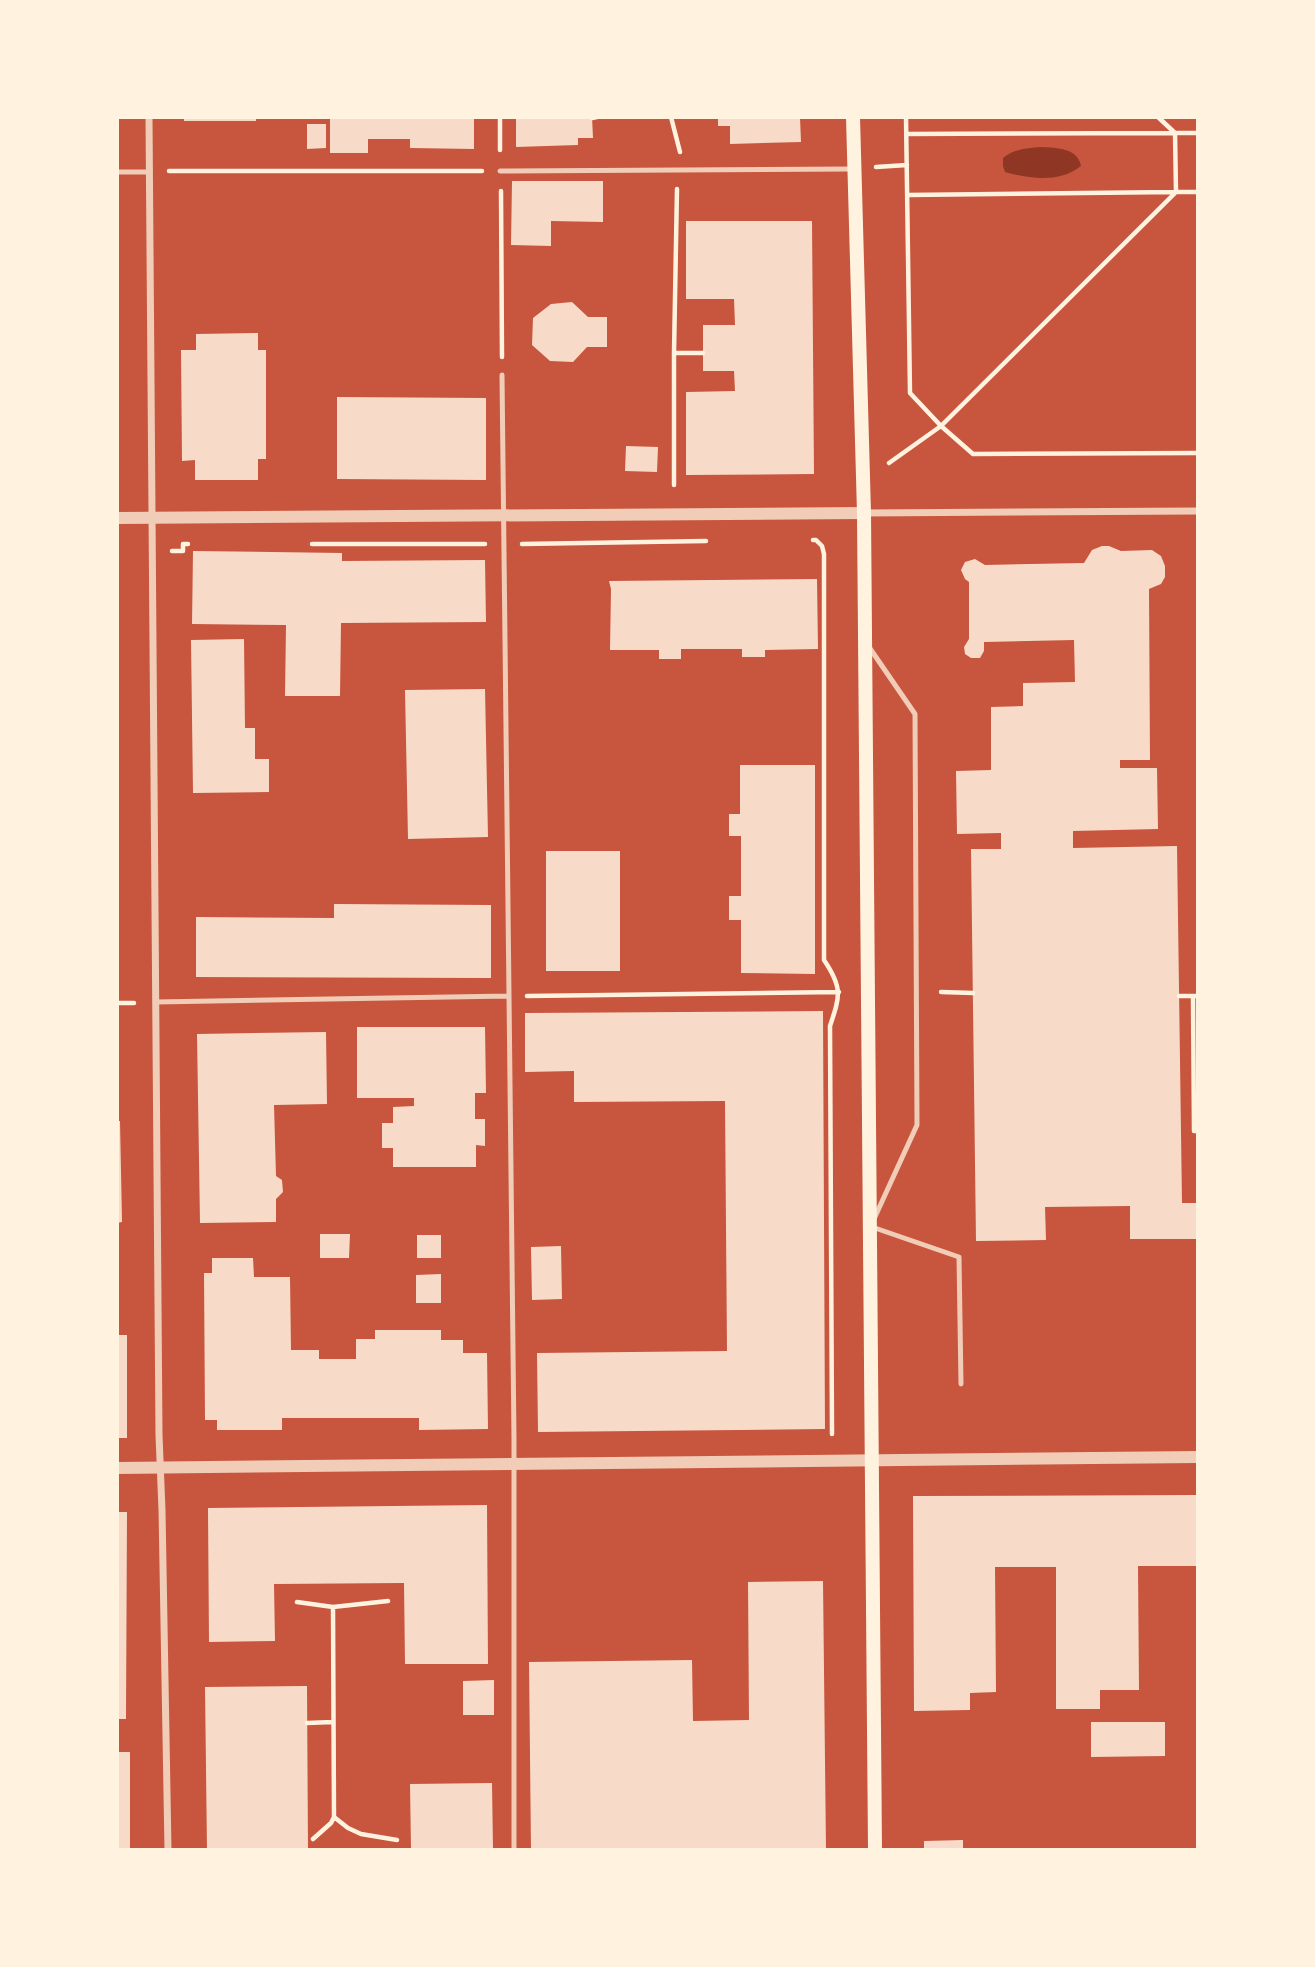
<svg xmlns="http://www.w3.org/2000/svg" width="1315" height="1967" viewBox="0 0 1315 1967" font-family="'Fira Sans',sans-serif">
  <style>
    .water { fill: #8f3625 }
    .building { fill: #f7dbc8 }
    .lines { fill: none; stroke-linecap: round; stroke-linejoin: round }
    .path { stroke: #fff3e0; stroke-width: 4.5 }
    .service { stroke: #f1ccb7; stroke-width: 5 }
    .minor { stroke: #f1ccb7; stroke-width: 7 }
    .tertiary { stroke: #f1ccb7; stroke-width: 12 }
    .secondary { stroke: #fff3e0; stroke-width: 14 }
  </style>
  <rect width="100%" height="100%" fill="#c8553d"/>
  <path class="water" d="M1041,147c16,1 37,1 40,19 -21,17 -51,13 -76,6l-2,-6v-8c11,-9 24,-10 38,-11z"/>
  <path class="building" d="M184,117h72v4h-72z
    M330,117h144v32l-64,-1v-9h-42v14h-38z
    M516,117h76l1,21h-15v7l-62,2z
    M718,117h82l1,25 -71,2v-18h-12z
    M307,124h19v24l-19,1z
    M512,181h91v41l-52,-1v25l-40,-1z
    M686,221h126l2,253 -128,1v-83l49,-1 -1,-20h-31v-46h32l-1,-26h-48z
    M572,302l16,15h19v30h-20l-14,15 -23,-1 -18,-16 1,-27 18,-14z
    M258,333v17h8v109h-8v21h-63v-20l-13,1 -1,-111h15v-16z
    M337,397l149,1v82l-149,-1z
    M626,446l32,1 -1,25 -32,-1z
    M1102,546h7l12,5 31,-1 9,6 4,10v11l-4,7 -12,5 1,171h-30v8h37l1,61 -85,2v17l104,-2 5,357h16v36h-68v-33l-85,1 1,33 -70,1 -5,-392h30v-16l-44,1 -1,-63 35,-1v-63l32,-1v-23l52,-1 -1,-42 -90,2v9l-4,7h-9l-6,-4 -1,-7 5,-8v-57l-4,-3 -4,-9 4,-8 10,-3 10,6 99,-2 8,-13z
    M193,551l149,2v8l143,-1 1,62 -145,1 -1,73h-55l1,-71 -94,-1z
    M817,579l1,70 -53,1v7h-23v-8h-61v10h-22v-9h-49l1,-61 -2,-8z
    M244,639l1,89h10v31h14v33l-76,1 -2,-153z
    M485,689l3,148 -80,2 -3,-149z
    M740,765h75v209l-74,-1v-53h-12v-24h12v-60h-12v-22h11z
    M546,851h74v120h-74z
    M334,904l157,1v73l-295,-1v-60l138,1z
    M823,1011l2,418 -287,3 -1,-79 190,-2 -2,-250 -151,1v-31l-49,1v-59z
    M357,1027h128l1,66h-11v26h10v27l-9,-1v22h-83v-19h-11v-25h11v-16l21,-1v-8h-57z
    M326,1032l1,72 -53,1 2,71 6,4 1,12 -7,7v23l-76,1 -3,-189z
    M117,1121h3l2,101 -5,1z
    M320,1234h30l-1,24h-29z
    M417,1235h24v23h-24z
    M561,1246l1,53 -30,1 -1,-53z
    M212,1258h41l1,19h36l1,73h28v9h37v-20h19v-9h66v10h22v13h24l1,76 -69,1v-12h-137v12h-65v-10h-12l-1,-147h8z
    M441,1274v29h-25v-28z
    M117,1335h10v103h-10z
    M1198,1495v71h-60l1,124h-39v19h-44v-142h-61l1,125 -26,1v17l-56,1 -1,-215z
    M487,1505l1,159h-83l-1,-81 -130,1 1,57 -66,1 -1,-134z
    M117,1512h10l-1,207h-9z
    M823,1581l3,269h-295l-2,-188 163,-2 1,61 56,-1 -1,-138z
    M494,1680v35h-31v-34z
    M307,1686l1,164h-101l-2,-163z
    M1091,1722h74v34l-74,1z
    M117,1752h13v98h-13z
    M492,1783l1,67h-82l-1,-66z
    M963,1840v10h-39v-9z"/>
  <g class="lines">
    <path class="path" d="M500,117v33
      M671,117l9,35
      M906,117l4,276 31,33 32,28 225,-1
      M1158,117l17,16
      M592,118l5,-1
      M1198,133h-23l1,59h22
      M906,134l269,-1
      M876,167l31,-2
      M169,171h313
      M501,191l1,166
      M908,195l267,-3
      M674,353l3,-164
      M889,463l52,-37 235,-234
      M674,485v-132h29
      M813,540h3l6,6 2,8v406c19,28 16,36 6,66l2,408
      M312,544h173
      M522,544l184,-3
      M172,551h11v-7h5
      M941,992l32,1
      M527,996l312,-4
      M1179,996h19
      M1193,996l1,135h4
      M117,1003h17
      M297,1602l36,5 55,-6
      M307,1723l26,-1
      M334,1817l14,11 13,6 36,6
      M313,1839l18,-16 3,-6 -1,-210"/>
    <path class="service" d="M500,171l352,-2
      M117,172h33
      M502,375l12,1063v412
      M869,647l46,67 2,411 -43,94
      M156,1002l353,-6
      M872,1227l87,30 2,127"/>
    <path class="minor" d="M149,117l10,1318 3,75 6,340
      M864,513l334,-2"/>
    <path class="tertiary" d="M117,518l747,-5
      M117,1468l1081,-11"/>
    <path class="secondary" d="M853,117l11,396 11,1337"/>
  </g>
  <rect width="1315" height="1967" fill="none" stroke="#fff3e0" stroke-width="238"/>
</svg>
